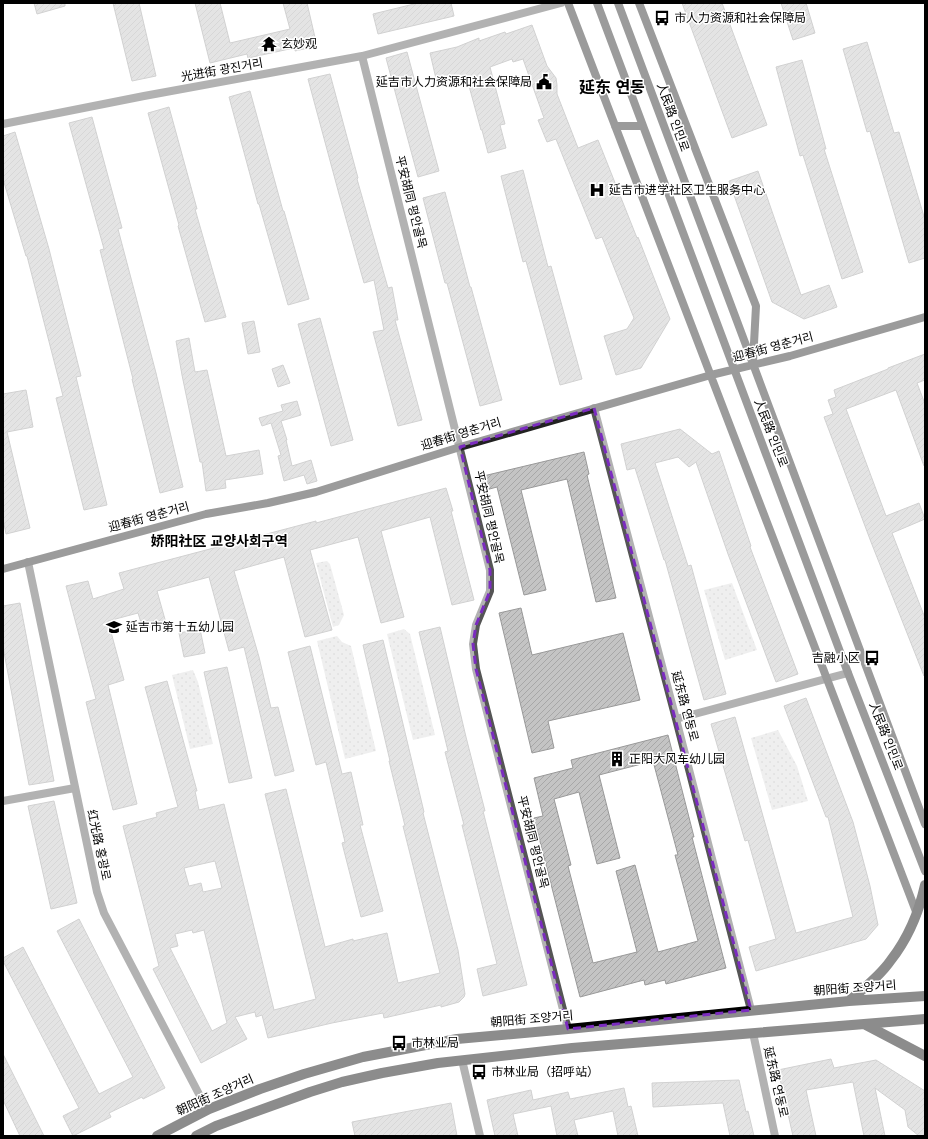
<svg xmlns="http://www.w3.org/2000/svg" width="928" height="1139" viewBox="0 0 928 1139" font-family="Mulish,'Noto Sans SC','Noto Sans KR',sans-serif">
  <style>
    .grass { fill: url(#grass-dots) }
    .building { fill: url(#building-hatch); stroke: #999; fill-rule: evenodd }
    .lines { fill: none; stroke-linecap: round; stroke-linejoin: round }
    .street { stroke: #555; stroke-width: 8 }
    .secondary { stroke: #222; stroke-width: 8 }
    .primary { stroke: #000; stroke-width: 10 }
    .marked { fill: none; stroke: #7b2cbf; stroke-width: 3; stroke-dasharray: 8 5; stroke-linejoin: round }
    .labels { text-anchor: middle; stroke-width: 3; stroke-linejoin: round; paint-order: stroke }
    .poi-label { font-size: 12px; fill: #000; stroke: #fff; text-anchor: start }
    .street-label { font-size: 12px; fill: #000; stroke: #fff }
    .quarter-label { font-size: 14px; font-weight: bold; fill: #000; stroke: #fff }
    .district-label { font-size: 16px; font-weight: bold; fill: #000; stroke: #fff }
  </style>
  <defs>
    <pattern id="grass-dots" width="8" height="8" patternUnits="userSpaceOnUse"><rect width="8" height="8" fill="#dcdcdc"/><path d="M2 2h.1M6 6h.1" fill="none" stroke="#bbb" stroke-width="1.8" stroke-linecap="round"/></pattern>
    <pattern id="building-hatch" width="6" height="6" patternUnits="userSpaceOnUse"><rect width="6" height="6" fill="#c4c4c4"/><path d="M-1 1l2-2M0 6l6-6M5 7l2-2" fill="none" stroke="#a7a7a7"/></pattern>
  </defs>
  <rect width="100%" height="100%" fill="#fff"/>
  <path class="grass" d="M327,561l3,3 14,51 -5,10 -6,2 -17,-64z
    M732,583l25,67 -32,10 -21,-70z
    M404,629l6,5 25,101 -22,5 -26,-106z
    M337,636l5,6 9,4 25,105 -31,8 -28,-118z
    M193,670l5,12 15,62 -23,5 -18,-74z
    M778,730l19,36 11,35 -36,9 -21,-72z"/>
  <path class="building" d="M34,3h31v3l-28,8z
    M113,3h26l17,73 -24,5z
    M195,3h25l10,40 60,-14 -7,-26h24l10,43 -22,5 -1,-3 -46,10 -1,-4 -37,9z
    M418,3h33l3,13 -76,18 -5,-20z
    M682,3h40l45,122 -35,13z
    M781,3h25l9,30 -22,7z
    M532,25l15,41 9,12 1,7v9l21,54 20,-8 39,98 1,-1 32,82 -29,49 -25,7 -12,-39 23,-7 7,-11 -32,-81 -6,2 -40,-100 -9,3 -9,-22 6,-2 -21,-59 -10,3 -1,-3 -22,8 15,57 -5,1 6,23 -18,5 -6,-23h-1l-15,-55 -29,8 -7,-30 27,-6 22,-9v3l26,-9 1,2z
    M867,42l27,91 5,-1 26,88v38l-16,5 -39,-132 -3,1 -24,-83z
    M407,52l32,119 -21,6 -32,-119z
    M802,60l24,89h-2l39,123 -21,7 -39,-124 -3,1 -24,-89z
    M330,74l28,104 -1,1 31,109 4,-1 6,33h-3l27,100 -24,6 -25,-94 11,-2 -10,-50 -10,3 -25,-89 -31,-115z
    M250,91l33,120h1l25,88 -21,6 -29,-101h-1l-29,-107z
    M169,107l28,102h-2l31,108 -21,5 -27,-96 1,-1 -31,-112z
    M92,117l30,111 -4,1 38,144 27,114 -23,6 -28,-114h1l-33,-129 4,-1 -35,-126z
    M15,132l34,117 32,127 -5,1 31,128 -23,5 -28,-112 7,-2 -36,-140h-1l-23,-77v-43z
    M523,170l25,97 3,-1 31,113 -22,6 -34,-124 -3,1 -22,-86z
    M758,171l43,124 28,-10 8,22 -33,12 -32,-17 -43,-121z
    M445,192l25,95h1l31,113 -22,6 -33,-123h-2l-22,-85z
    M320,318l33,122 -22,6 -33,-122z
    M254,321l6,31 -12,2 -6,-31z
    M189,338l6,34 12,-2 19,86 33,-6 4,24 -38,6 1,8 -20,3 -4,-29h-2l-18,-87 -6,-34z
    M925,354v26l-8,3 8,21v62h-1l-28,-76 -50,19 40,107 33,-13 6,16 -33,14 33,85 -1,58 -53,-134 -47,-125 9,-3 -5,-14 8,-3 -2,-7 54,-21v-1z
    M283,365l7,18 -12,4 -6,-18z
    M26,390l7,37 -26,5 23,96 -24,6 -3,-15v-125z
    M297,401l4,14 -20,6 6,19h-1l6,26 19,-6 6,21 -10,3 -3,-9 -20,6 -6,-25 3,-1 -10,-32 -9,3 -3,-8 24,-7 -2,-6z
    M680,429l32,25 7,-3 32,95 -1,1 48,127 -22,8 -48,-128 -32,-92 -7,5 -11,-10 -23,6 33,103 3,-1 35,129 -22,6 -39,-140h-1l-29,-92 -8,2 -6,-26z
    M584,452l5,22 -2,1 29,123 -20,4 -29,-123 -46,11 25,100 -22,5 -27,-108 -15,4 -3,-14z
    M446,488l7,23h-2l23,89 -22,5 -22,-88 -49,14 23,86 -23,6 -23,-86 -48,13 22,80 -27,7 -21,-80 -50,14 25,86 12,51 7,-1 16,64 -19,5 -31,-129 -15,4 -20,-74 -52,14 9,32 -23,6 -5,-16 -30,8 16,59 -16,5 29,119 -24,6 -27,-108 10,-3 -30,-113 22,-5 5,18 31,-10 -5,-16 197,-52v2z
    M20,603l34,178 -25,4 -26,-138v-41z
    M521,608l11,47 91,-22 17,67 -92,21 6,27 -22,5 -33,-140z
    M440,627l26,110 19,74h-2l44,174 -44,11 -6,-27 20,-5 -35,-139h2l-19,-73 3,-1 -29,-119z
    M200,629l5,24 -21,4 -5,-24z
    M383,640l41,172 -1,1 35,137 7,44 -1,3 -5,5 -18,5v-2l-57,13 -1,-5 -51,10 -64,15 -6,-23 -6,2 -1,-5 -20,5 12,22 -46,24 -48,-94 6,-3 -36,-140 34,-9 -1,-4 22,-6 -33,-120 22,-6 30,110h-2l4,19 25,-6 50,206 42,-11 -51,-205 21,-5 39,158 28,-8v2l34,-8 11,50 42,-10 -37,-147h2l-16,-65h1l-27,-116zM215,861l7,27 -19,4 -2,-9 -12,3 -5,-18zM192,930l1,3 11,-3 23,93 -15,8 -42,-83 8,-2 -3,-12z
    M310,646l32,128 9,-2 12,53h-3l23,86 -22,6 -19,-74 3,-1 -19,-80 -10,3 -28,-113z
    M227,667l25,111 -23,5 -25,-111z
    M806,698l47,124 17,64 8,39 -12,14 -110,32 -7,-24 27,-8 -28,-99 -3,1 -34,-117 24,-7 61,216 57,-16 -25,-100h-2l-42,-111z
    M668,735l26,102h-2l34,131 -60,16 -1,-4 -20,5 -1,-5 -64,17 -46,-179 9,-2 -9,-38 39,-10 -2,-8zM653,761l25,94h-3l23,86 -40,11 -23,-87 -19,6 21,81 -44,11 -25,-97 3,-1 -17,-66 25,-7 18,72 23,-6 -21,-83z
    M54,801l23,102 -26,6 -23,-103z
    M79,919l86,169 -22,11 -1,-2 -33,16 2,4 -38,19 -10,-20 16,-8 -76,-147v-3l20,-11 76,147 34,-17 -76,-146z
    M3,1054l41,82h-24l-17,-36z
    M831,1059l3,9 42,-8 49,31v45h-6l-11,-9 -3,-17 -30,-22 10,48h-21l-11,-54 -47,8 10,46h-23l-15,-66z
    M739,1080l7,32 2,-1 6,25h-24l-7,-33 -70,4 -1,-24z
    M624,1088l4,19 3,-1 7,30h-20l-5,-25 -39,9 4,16h-21l-6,-30 -38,8 5,22h-23l-8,-36 44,-10 2,10 35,-8 2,7z
    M451,1103l6,33h-102l-3,-14z"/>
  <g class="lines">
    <path class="street" d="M362,56l128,514v21l-14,34 -3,19 3,25 92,360
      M3,124l141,-28 218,-40 199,-53
      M594,408l82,311 75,291
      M28,562l69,330 7,21 96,183 9,13
      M676,719l172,-46
      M3,801l72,-13
      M753,1033l22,103
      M462,1060l18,76"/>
    <path class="secondary" d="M568,3l349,911
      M597,3l251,670 77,198
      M618,3l307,821
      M639,3l117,303 -3,56
      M615,126h28
      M3,569l203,-55 62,-11 48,-11 144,-45 251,-72 79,-19 135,-39"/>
    <path class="primary" d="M849,1001c15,-13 31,-25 42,-41 17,-22 28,-48 34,-75
      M866,1025l59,31
      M157,1136l52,-27 51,-20 44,-15 59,-17 94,-18 111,-10 281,-28 76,-5
      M196,1136l20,-10 94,-34 32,-10 40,-9 56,-10 134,-15 353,-29"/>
  </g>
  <path d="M0 0H928V1139H0ZM594,408l157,602 -183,19 -92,-360 -3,-25 3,-19 14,-34v-21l-30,-123z" fill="#fff" fill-opacity=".55" fill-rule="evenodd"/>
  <path class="marked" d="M594,408l157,602 -183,19 -92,-360 -3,-25 3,-19 14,-34v-21l-30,-123z"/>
  <defs>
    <symbol id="bus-bare" viewBox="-9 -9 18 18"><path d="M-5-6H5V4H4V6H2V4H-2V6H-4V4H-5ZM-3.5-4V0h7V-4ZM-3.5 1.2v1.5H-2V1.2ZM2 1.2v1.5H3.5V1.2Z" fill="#000" stroke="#fff" stroke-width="2.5" paint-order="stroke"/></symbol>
    <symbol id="temple-bare" viewBox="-9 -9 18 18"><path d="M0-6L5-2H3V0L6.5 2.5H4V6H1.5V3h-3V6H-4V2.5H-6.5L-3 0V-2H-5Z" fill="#000" stroke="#fff" stroke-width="2.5" paint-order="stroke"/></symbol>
    <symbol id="civic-bare" viewBox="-9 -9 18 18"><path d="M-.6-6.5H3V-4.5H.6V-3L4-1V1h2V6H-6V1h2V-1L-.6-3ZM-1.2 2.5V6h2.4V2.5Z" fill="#000" stroke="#fff" stroke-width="2.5" paint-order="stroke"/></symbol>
    <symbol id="hospital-bare" viewBox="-9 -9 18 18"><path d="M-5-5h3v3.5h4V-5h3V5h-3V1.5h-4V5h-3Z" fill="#000" stroke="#fff" stroke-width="2.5" paint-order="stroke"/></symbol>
    <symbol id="school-bare" viewBox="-9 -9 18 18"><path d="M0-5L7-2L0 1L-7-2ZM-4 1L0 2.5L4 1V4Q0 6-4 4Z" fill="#000" stroke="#fff" stroke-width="2.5" paint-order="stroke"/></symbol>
    <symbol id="building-bare" viewBox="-9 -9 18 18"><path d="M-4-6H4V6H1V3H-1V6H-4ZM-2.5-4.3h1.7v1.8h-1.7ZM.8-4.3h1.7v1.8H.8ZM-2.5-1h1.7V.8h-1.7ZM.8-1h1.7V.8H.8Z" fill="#000" stroke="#fff" stroke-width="2.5" paint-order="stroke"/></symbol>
  </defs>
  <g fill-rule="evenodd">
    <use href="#bus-bare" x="651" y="7" width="22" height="22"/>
    <use href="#temple-bare" x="258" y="33" width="22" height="22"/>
    <use href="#civic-bare" x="533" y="71" width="22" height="22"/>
    <use href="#hospital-bare" x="586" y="179" width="22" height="22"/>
    <use href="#school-bare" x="103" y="616" width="22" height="22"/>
    <use href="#bus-bare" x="861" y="647" width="22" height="22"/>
    <use href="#building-bare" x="606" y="748" width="22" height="22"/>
    <use href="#bus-bare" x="388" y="1032" width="22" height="22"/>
    <use href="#bus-bare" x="468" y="1061" width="22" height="22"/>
  </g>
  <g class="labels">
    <g class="poi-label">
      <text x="674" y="22">市人力资源和社会保障局</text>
      <text x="281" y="48">玄妙观</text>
      <text x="532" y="86" text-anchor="end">延吉市人力资源和社会保障局</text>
      <text x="609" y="194">延吉市进学社区卫生服务中心</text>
      <text x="126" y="631">延吉市第十五幼儿园</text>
      <text x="860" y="662" text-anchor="end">吉融小区</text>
      <text x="629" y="763">正阳大风车幼儿园</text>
      <text x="411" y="1047">市林业局</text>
      <text x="491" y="1076">市林业局（招呼站）</text>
    </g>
    <g class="street-label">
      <text transform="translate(222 70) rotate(-10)" y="4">光进街 광진거리</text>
      <text transform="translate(673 117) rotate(70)" y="4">人民路 인민로</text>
      <text transform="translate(411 202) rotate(76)" y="4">平安胡同 평안골목</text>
      <text transform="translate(773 347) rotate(-15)" y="4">迎春街 영춘거리</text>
      <text transform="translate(771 433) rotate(69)" y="4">人民路 인민로</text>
      <text transform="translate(461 434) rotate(-17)" y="4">迎春街 영춘거리</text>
      <text transform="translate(149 517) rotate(-15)" y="4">迎春街 영춘거리</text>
      <text transform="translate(489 517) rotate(77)" y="4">平安胡同 평안골목</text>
      <text transform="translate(685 706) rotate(75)" y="4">延东路 연동로</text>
      <text transform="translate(886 736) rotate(69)" y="4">人民路 인민로</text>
      <text transform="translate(533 842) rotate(76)" y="4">平安胡同 평안골목</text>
      <text transform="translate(99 845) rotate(78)" y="4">红光路 홍광로</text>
      <text transform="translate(855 988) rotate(-4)" y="4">朝阳街 조양거리</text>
      <text transform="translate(532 1019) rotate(-5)" y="4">朝阳街 조양거리</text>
      <text transform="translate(776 1082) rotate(77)" y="4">延东路 연동로</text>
      <text transform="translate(215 1095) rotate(-24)" y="4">朝阳街 조양거리</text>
    </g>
    <g class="quarter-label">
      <text x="219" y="546">娇阳社区 교양사회구역</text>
    </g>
    <g class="district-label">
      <text x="612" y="93">延东 연동</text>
    </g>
  </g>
  <rect width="928" height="1139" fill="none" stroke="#000000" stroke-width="8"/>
</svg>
